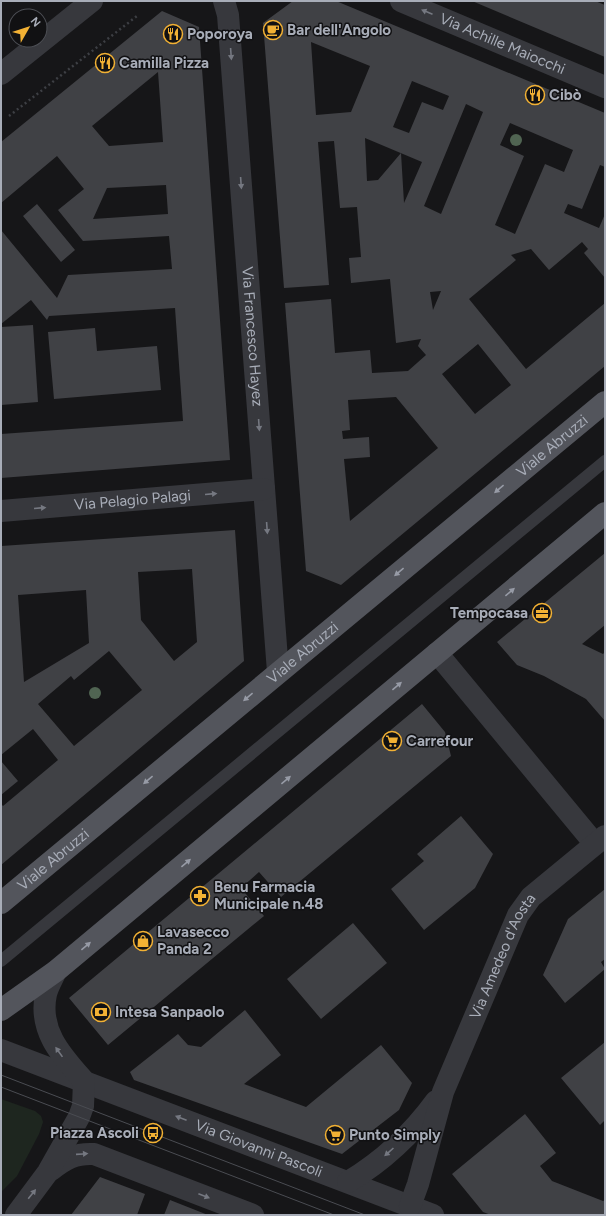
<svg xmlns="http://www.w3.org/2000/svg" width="606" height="1216" viewBox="0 0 606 1216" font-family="Figtree,sans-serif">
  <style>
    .green { fill: #1e261f }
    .building { fill: #404145; fill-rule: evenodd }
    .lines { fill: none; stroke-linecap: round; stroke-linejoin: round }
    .path { stroke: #3d3f44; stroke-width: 2.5; stroke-dasharray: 2 3; stroke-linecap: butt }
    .service { stroke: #37383d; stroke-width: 12 }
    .minor { stroke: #37383d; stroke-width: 22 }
    .primary { stroke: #53555c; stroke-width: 22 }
    .tram { stroke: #4a4c52; stroke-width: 1 }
    .tree { fill: #506452 }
    .oneway { fill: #757881 }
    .oneway2 { fill: #979ba6 }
    .labels { text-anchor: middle; stroke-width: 3; stroke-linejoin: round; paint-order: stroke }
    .poi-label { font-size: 15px; font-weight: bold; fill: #a8adb8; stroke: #111113; text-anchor: start }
    .street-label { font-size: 15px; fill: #a8adb8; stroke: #111113 }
  </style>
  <rect width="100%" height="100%" fill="#161618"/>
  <path class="green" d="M1,1099l34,12 6,5 2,6 -4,12 -22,42 -16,16z"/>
  <path class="building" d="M293,1h43l269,112v54l-5,-2 -18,44 -14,-5 -4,9 35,15 6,-14v64l-21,-25 4,-4 -6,-7 -33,28 -18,-21 -20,6 5,5 -47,39 57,70 79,-66v63l-264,219 -35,-14 -21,-268 46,-4 4,54 35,-3 2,23 36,-2 18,-16 -8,-9 3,-7 -25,4 -6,-64 -39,4 -2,-25 12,-1 -4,-50 -17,1 -6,-67 -16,1 11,143 -45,3 -21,-265zM311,42l59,24 -19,46 -35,3zM412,81l37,15 -6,14 -21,-8 -13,31 -16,-6zM466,104l17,8 -42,102 -17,-8zM510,123l63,27 -9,22 -19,-8 -30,70 -20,-9 29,-69 -24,-11zM365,138l57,24 -18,41 -3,-50 -23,27 -11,1zM441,291l-8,19 -3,-18zM478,344l33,41 -36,29 -33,-40zM396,397l42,51 -88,73 -6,-62 26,-2 -1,-20 -26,2 -1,-8 8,-1 -2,-30z
    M472,1h123l10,4v52z
    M162,11l37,16 31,433 -229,18v-44l182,-13 -8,-113 -126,8 -2,4 -16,-20 -30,24v-94l56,68 11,-23 104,-6 -3,-33 -86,5 -25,-31 26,-21 -27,-33 -56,47v-61zM158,72l5,70 -54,4 -17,-20zM166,185l2,29 -75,5 14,-31z
    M37,204l38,46 -14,12 -38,-46z
    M33,325l5,77 -37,3v-78z
    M95,328l2,23 60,-5 4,44 -107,9 -6,-67z
    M235,530l9,131 -243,204v-61l2,2 55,-46 -25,-31 -32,26v-209zM192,569l5,73 -23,19 -33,-41 -3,-48zM86,590l3,53 -65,39 -6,-87zM109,651l33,39 -68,56 -36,-42 33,-28 3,4z
    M605,553v72l-23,19 21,10 2,-2v69l-19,-22 -42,-23 -27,-11 -20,-23z
    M422,704l23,28 6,24 -170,141 -22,-25 -18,16 23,28 -156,129 -39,-47z
    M1,761l17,20 -17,14z
    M461,816l32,38 -18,34 -51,42 -33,-41 33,-28 -7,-7z
    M605,889v70l-4,3 4,7 -40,34 -22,-28 25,-56z
    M353,923l34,40 -66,56 -34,-40z
    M245,1010l36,45 -37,29 62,23 75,-62 31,38 -13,27 -57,44 -208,-74 -4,-8 48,-38 10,11 13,2z
    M605,1042v78l-5,5 -39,-47z
    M525,1114l31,39 -16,13 12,15 51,20 2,-1v15h-114l-8,-3 -31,-38z
    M100,1177l45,17 -8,21h-66z
    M170,1200l38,15h-44z"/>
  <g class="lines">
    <path class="path" d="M9,116l128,-100"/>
    <path class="service" d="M1,961l604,-500"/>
    <g class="minor">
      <path id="s1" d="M224,1l4,14 50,657"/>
      <path id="s2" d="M401,1l204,86"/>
      <path d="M1,74l91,-73"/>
      <path id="s3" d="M1,511l263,-22"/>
      <path d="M437,653l158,191"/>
      <path id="s4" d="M1,1050l432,165"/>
      <path d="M51,1170c14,-11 24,-17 43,-16l159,61"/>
      <path d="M348,1182c35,-21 64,-48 88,-81"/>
      <path id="s5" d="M410,1206l8,-22 25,-92 75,-177 13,-18 74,-61"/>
      <path d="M16,1215l32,-43 31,-55 4,-11 1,-25c-22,-25 -46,-50 -38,-87 2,-8 7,-16 10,-23"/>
    </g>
    <g class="primary">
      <path id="s6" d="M1,903l604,-501"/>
      <path d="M1,1010l55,-39 549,-458"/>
    </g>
    <path class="tram" d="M1,1075l364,140
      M1,1087l333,128"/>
  </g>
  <g class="tree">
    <circle cx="516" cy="140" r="6"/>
    <circle cx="95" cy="693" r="6"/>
  </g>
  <defs><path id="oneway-solid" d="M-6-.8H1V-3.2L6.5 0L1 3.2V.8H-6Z"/></defs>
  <g class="oneway">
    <use href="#oneway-solid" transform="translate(427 12) rotate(-157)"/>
    <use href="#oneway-solid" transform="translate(231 54) rotate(86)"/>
    <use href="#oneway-solid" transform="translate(241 183) rotate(86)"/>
    <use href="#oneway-solid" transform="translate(259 425) rotate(86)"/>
    <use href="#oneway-solid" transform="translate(211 494) rotate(-5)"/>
    <use href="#oneway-solid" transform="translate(40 508) rotate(-5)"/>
    <use href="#oneway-solid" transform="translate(267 528) rotate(86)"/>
    <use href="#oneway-solid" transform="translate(59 1052) rotate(-125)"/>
    <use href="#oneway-solid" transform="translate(181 1118) rotate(-159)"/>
    <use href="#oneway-solid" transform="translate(389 1152) rotate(138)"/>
    <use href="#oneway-solid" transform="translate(82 1154) rotate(-4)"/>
    <use href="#oneway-solid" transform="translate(32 1194) rotate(-51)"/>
    <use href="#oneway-solid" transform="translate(204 1196) rotate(21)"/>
  </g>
  <g class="oneway2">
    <use href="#oneway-solid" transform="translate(499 489) rotate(140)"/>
    <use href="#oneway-solid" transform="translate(399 572) rotate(140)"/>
    <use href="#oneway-solid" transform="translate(510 592) rotate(-40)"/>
    <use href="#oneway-solid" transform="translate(397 686) rotate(-40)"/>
    <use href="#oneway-solid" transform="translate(248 697) rotate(140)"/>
    <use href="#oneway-solid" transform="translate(148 780) rotate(140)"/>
    <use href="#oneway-solid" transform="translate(286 780) rotate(-40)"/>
    <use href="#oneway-solid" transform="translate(186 863) rotate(-40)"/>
    <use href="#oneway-solid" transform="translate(86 946) rotate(-40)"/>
  </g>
  <defs>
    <symbol id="cafe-ring" viewBox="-11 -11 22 22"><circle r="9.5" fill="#111113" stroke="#f2b134" stroke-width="1.5"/><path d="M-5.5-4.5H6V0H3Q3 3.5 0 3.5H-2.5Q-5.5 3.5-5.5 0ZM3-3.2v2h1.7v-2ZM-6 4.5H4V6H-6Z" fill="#f2b134"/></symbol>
    <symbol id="restaurant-ring" viewBox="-11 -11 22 22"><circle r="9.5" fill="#111113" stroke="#f2b134" stroke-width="1.5"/><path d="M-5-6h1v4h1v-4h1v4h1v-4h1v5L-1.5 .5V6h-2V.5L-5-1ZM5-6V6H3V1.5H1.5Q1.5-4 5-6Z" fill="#f2b134"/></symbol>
    <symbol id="office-ring" viewBox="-11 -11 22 22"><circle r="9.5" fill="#111113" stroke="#f2b134" stroke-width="1.5"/><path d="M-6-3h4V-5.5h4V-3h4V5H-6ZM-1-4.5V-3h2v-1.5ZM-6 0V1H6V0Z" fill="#f2b134"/></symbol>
    <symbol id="supermarket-ring" viewBox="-11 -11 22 22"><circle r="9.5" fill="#111113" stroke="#f2b134" stroke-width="1.5"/><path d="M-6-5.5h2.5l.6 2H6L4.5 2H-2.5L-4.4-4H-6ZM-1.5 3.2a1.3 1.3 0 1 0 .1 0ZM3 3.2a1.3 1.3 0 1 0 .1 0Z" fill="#f2b134"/></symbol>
    <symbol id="pharmacy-ring" viewBox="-11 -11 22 22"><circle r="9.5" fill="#111113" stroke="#f2b134" stroke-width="1.5"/><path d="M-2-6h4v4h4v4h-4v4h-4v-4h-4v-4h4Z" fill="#f2b134"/></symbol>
    <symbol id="shop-ring" viewBox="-11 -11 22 22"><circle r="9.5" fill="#111113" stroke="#f2b134" stroke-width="1.5"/><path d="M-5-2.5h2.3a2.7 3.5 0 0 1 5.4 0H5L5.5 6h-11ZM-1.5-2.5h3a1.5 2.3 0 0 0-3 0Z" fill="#f2b134"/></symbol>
    <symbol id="bank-ring" viewBox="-11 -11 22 22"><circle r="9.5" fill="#111113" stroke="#f2b134" stroke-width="1.5"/><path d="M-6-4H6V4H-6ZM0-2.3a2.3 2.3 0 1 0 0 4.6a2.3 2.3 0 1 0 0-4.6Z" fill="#f2b134"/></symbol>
    <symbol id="bus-ring" viewBox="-11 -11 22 22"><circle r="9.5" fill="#111113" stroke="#f2b134" stroke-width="1.5"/><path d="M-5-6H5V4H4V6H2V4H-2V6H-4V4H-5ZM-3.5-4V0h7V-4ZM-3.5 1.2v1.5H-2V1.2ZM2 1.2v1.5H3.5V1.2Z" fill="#f2b134"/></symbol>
  </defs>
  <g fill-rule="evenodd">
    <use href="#cafe-ring" x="262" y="19" width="22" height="22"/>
    <use href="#restaurant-ring" x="162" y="23" width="22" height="22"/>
    <use href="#restaurant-ring" x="94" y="52" width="22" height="22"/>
    <use href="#restaurant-ring" x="524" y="84" width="22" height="22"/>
    <use href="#office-ring" x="531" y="602" width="22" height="22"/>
    <use href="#supermarket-ring" x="381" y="730" width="22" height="22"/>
    <use href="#pharmacy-ring" x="189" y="885" width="22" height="22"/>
    <use href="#shop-ring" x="132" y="930" width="22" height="22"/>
    <use href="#bank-ring" x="90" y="1001" width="22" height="22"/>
    <use href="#bus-ring" x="142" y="1122" width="22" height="22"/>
    <use href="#supermarket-ring" x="324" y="1124" width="22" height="22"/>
  </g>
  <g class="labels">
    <g class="poi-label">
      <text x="287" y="35">Bar dell'Angolo</text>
      <text x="187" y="39">Poporoya</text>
      <text x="119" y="68">Camilla Pizza</text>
      <text x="549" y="100">Cibò</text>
      <text x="528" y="618" text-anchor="end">Tempocasa</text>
      <text x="406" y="746">Carrefour</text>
      <text x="214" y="892">Benu Farmacia<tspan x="214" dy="17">Municipale n.48</tspan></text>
      <text x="157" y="937">Lavasecco<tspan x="157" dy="17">Panda 2</tspan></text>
      <text x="115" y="1017">Intesa Sanpaolo</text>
      <text x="139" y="1138" text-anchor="end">Piazza Ascoli</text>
      <text x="349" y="1140">Punto Simply</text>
    </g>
    <g class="street-label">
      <text dy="5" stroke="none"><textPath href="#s2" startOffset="110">Via Achille Maiocchi</textPath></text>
      <text dy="5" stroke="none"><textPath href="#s1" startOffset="337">Via Francesco Hayez</textPath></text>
      <text dy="5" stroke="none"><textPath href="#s6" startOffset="716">Viale Abruzzi</textPath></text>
      <text dy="5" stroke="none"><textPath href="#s3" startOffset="132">Via Pelagio Palagi</textPath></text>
      <text dy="5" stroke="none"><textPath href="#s6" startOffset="392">Viale Abruzzi</textPath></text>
      <text dy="5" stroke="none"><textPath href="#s6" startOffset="68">Viale Abruzzi</textPath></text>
      <text dy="5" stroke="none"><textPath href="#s5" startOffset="267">Via Amedeo d'Aosta</textPath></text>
      <text dy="5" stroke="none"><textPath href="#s4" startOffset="276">Via Giovanni Pascoli</textPath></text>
    </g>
  </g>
  <rect width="606" height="1216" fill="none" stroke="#a8adb8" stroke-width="4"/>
  <g transform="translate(28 28) rotate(51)"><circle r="19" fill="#111113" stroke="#4d4f55"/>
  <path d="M0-3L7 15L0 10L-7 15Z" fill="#f2b134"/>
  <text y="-6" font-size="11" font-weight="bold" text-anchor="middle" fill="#a8adb8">N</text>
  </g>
</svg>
